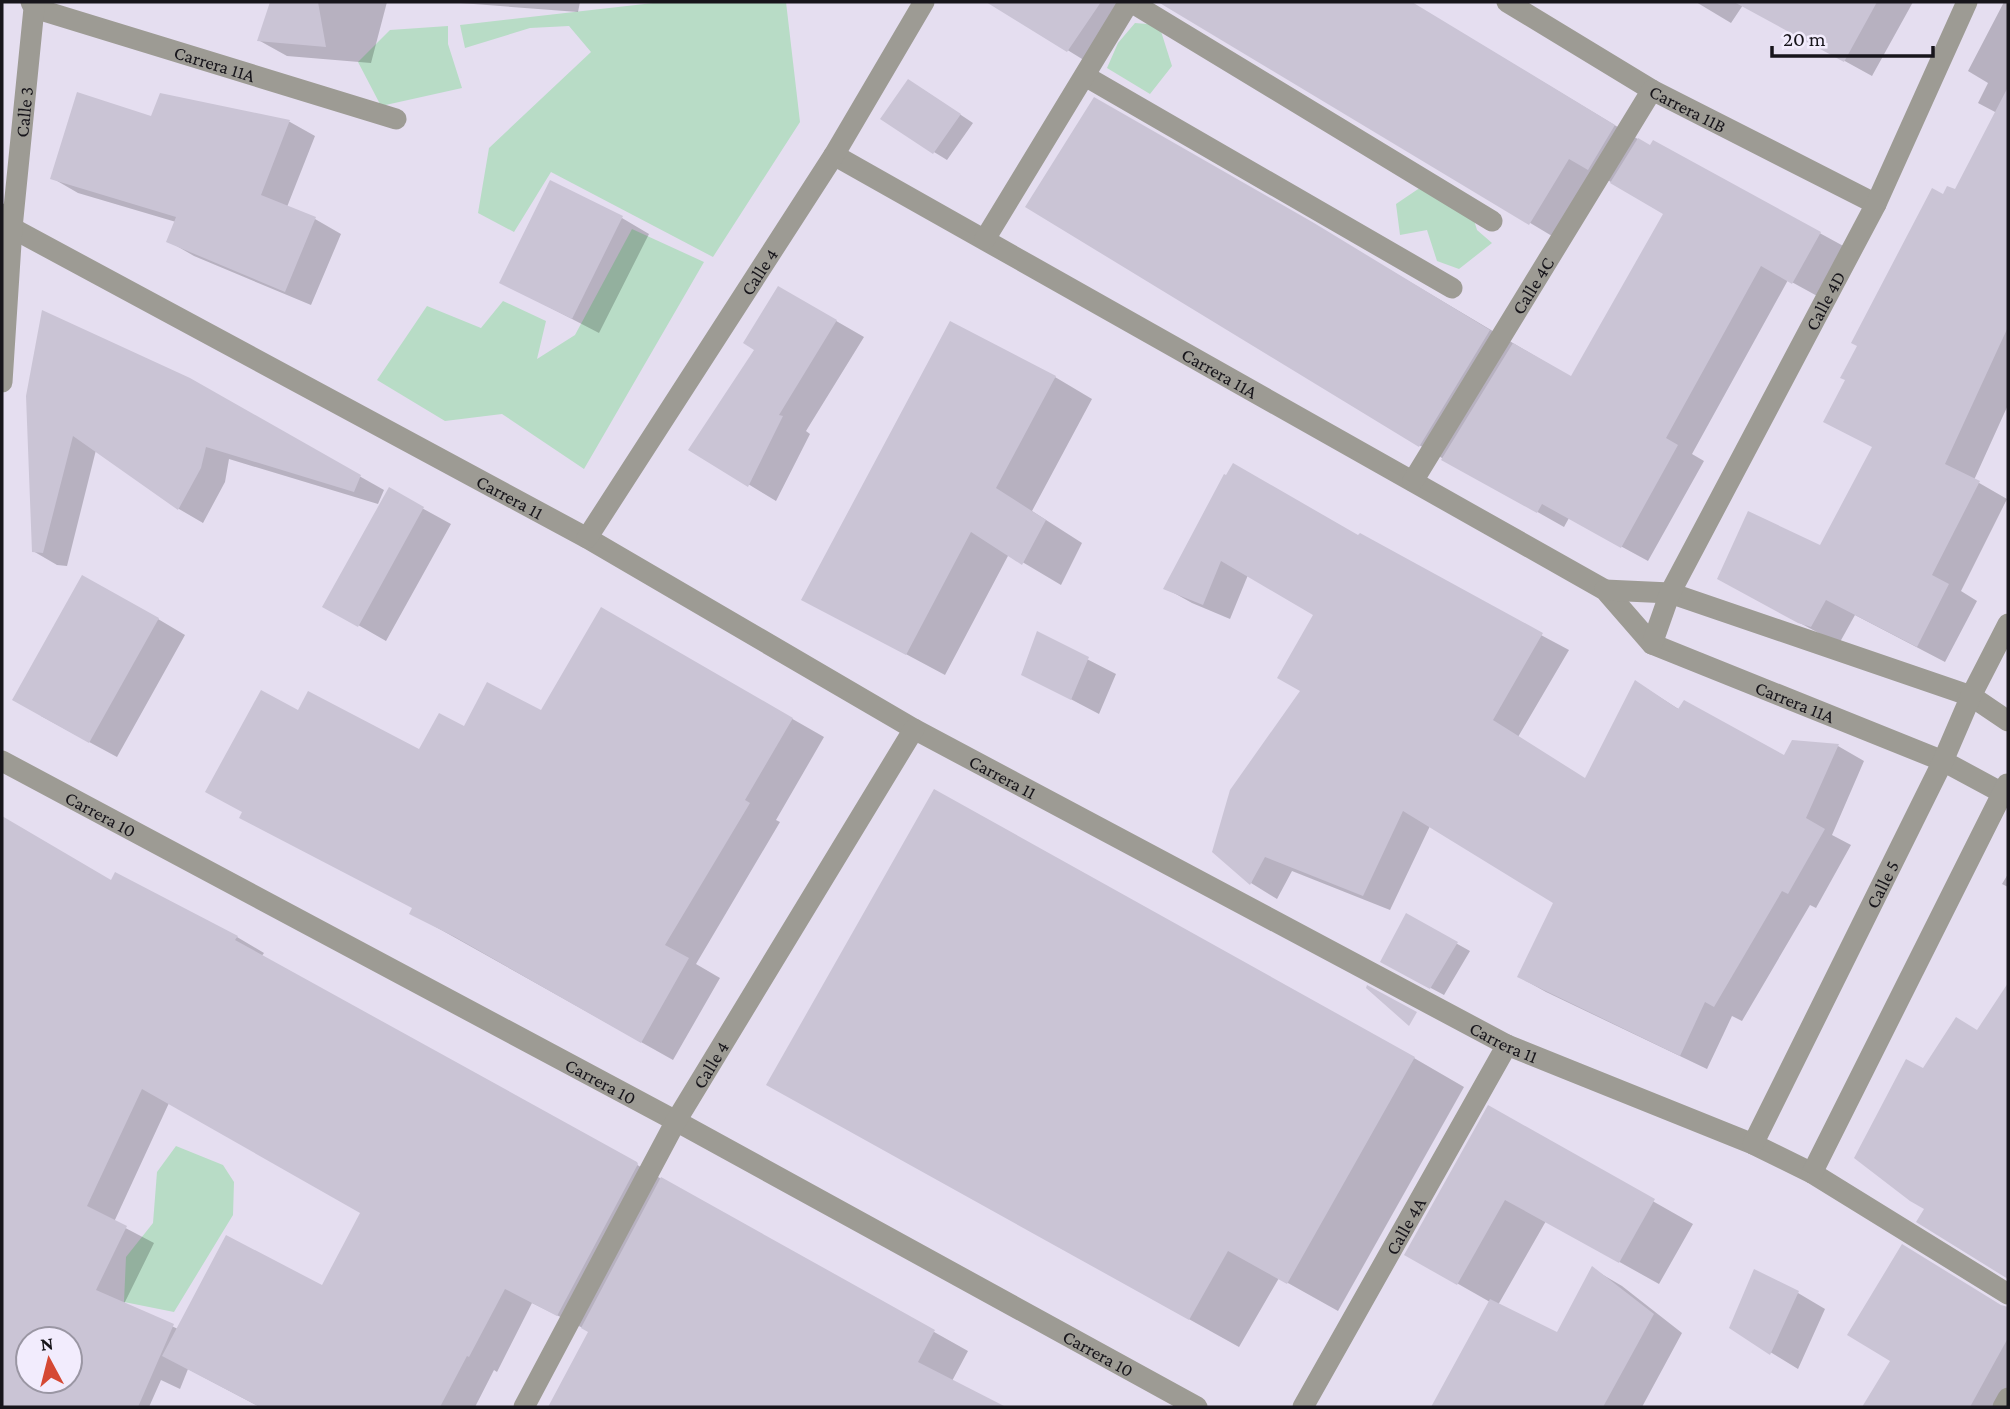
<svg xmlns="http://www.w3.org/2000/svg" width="2010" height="1409" viewBox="0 0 2010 1409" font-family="'Crimson Pro',serif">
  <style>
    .green { fill: #b8dcc6 }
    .shadow { fill: #0003; fill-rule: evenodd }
    .building { fill: #cac4d5; fill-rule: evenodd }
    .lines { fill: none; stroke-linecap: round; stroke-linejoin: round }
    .minor { stroke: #9d9b94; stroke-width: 21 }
    .labels { text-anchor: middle; stroke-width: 7; stroke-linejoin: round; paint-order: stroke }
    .street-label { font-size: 19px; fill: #17151b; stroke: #f2ecfd }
  </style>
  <rect width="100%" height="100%" fill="#e5def0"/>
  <path class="green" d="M662,2h124l14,120 -87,135 -162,-85 -37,60 -36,-19 11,-65 102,-96 -22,-26 -39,2 -65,20 -5,-23z
    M1135,23l24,2 13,41 -22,28 -43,-26 11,-25z
    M448,26v18l14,44 -81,18 -23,-44 32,-32z
    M1427,183l43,24 7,23 15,13 -33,26 -22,-8 -10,-31 -27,5 -4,-31z
    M632,229l72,33 -120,207 -82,-55 -57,7 -68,-41 50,-74 54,22 22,-27 43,20 -9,38 38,-24z
    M176,1146l47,19 11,17 -1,33 -59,97 -50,-10 2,-45 27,-34 4,-51z"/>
  <path class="shadow" d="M272,2h115l-16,61 -84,-7 -27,-15z
    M447,2h133l-2,10z
    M1024,2h115l-44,65 -81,-50z
    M1162,2h248l241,145 2,-5 194,106 -28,49 -31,-17 -96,174 12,7 -56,100 -79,-43 -5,9 -145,-82 -78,-204 231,137 93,-165 -68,-39 -40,65z
    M1696,2h217l-41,74 -129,-71 -12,18z
    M2004,2h4v403l-34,75 33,19 -46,92 16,10 -32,61 -90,-47 -15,27 -12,-4 -80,-43 73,-48 52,-99 71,-252 11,-4 42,-79 -19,-10 10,-20 -20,-12z
    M922,89l51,34 -26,37 -13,-8z
    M161,95l129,27 25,14 -28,71 28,12 26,15 -30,71 -117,-49 -26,-15 8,-19 -98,-29 -26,-15 100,-60z
    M622,218l27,16 -50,99 -98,-51z
    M779,288l85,49 -58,94 4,3 -34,67 -85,-52 66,-100z
    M1055,377l37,22 -60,112 50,32 -21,42 -52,-31 -64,121 -142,-76z
    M189,380l195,110 -6,14 -149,-45 -4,23 -22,41 -24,-14 -83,-59 -29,116 -10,-1 -24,-14 -6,-153z
    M1224,476l135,62 210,112 -51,87 68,43 50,-98 44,28 105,47 53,-11 26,15 -32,74 19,10 -35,63 -6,-3 -68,116 -10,-5 -25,53 -161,-77 -27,-15 36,-75 -125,-76 -40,84 -98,-39 -15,28 -26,-16 52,-193 13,-76 -68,-39 -18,44 -38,-16 -27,-15z
    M389,490l62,34 -65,117 -61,-35z
    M602,610l222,127 -48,83 4,2 -84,142 24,14 -47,82 -262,-147 3,-4 -116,-197 122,39 44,-22 78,-17z
    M158,619l27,16 -68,122 -76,-41z
    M1038,634l78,40 -17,40 -76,-40z
    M2,818l110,65 125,54 27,16 -3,4 314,172 90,52 303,170 -16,30 51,26h-453l41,-75 -59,-29 -35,69 -3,-2 -19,37h-215l-72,-38 -8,20 -19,-9 -12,27h-147zM169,1103l193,109 -39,75 -145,42 -54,-25 30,-61 -40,-21zM28,1339h42v42h-42z
    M2008,874v13l-6,-3z
    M1407,916l63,35 -26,44 -49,-26z
    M2003,993l5,3v281l-90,-56 8,-12 -2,-138 54,-39z
    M1414,1058l50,29 -126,224 -59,-33 -40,69 -420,-234z
    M1489,1108l204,116 -34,60 -113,-63 -48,84 59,29 36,-65 29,17 60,47 -40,74h-209l57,-105 -44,-25z
    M1798,1293l27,16 -27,60 -67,-41z
    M2003,1307h5l-1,100h-143l28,-47z"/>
  <path class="building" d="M270,2h48l8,45 -69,-6z
    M986,2h115l-34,50z
    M1158,2h254l203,123 -27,45 -19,-11 -40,66z
    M1734,2h143l-33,60z
    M908,79l53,35 -28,40 -53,-35z
    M2008,87v240l-63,137 35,17 -48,94 17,9 -32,63 -91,-47 -15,27 -13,-4 -81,-44 31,-68 72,34 52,-98 -49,-25 22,-42 -5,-2 17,-32 -6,-3 81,-155 11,6 4,-8 8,3z
    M77,92l74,24 9,-23 130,27 -29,75 55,22 -31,75 -119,-50 10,-25 -126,-38z
    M1094,97l220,126 176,107 -71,117 -394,-240z
    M1638,138l12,7 3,-5 168,92 -29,52 -31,-18 -95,172 12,7 -57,103 -79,-44 -5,9 -96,-53 72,-117 58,33 92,-162 -53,-31z
    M550,180l73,36 -51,103 -73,-36z
    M778,286l59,34 -58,95 4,1 -35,71 -60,-37 66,-100 -11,-7z
    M42,310l148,68 171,97 -7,17 -148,-45 -5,21 -23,42 -105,-74 -30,117 -11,-1 -6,-156z
    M950,321l106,55 -60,112 50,32 -24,45 -51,-33 -65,123 -105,-55z
    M1233,463l125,72 2,-2 183,100 -50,87 92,58 50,-98 43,29 6,-9 100,55 8,-15 47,4 -33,74 19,11 -37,65 -6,-3 -68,116 -9,-5 -25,54 -163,-79 36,-74 -150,-92 -40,85 -98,-39 -15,28 -38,-33 18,-62 70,-99 -23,-13 36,-63 -92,-54 -18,44 -40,-16 61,-115 2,1z
    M389,487l35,20 -66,120 -36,-20z
    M82,575l77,43 -70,125 -77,-43z
    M601,607l192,111 -48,82 5,3 -85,142 24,13 -48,85 -186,-106 -46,-23 3,-6 -173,-90 3,-6 -37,-20 56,-102 37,20 10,-19 111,58 20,-36 25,13 23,-44 54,28z
    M1037,631l52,26 -18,43 -50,-25z
    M934,789l481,268 -128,227 -59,-33 -39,69 -423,-235z
    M2,816l109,64 4,-8 123,64 -3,4 402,222 1,2 -81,152 -52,-27 -36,68 -2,-1 -27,51h-180l-98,-51 64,-121 96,50 38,-72 -218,-124 -55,117 40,20 -31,64 78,34 -36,83h-136zM28,1339h42v42h-42z
    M1406,913l52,29 -28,47 -50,-27z
    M2008,983v296l-92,-57 8,-13 -14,-8 -56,-43 52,-99 17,9 33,-51 21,13z
    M1367,985l50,27 -8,14 -43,-38z
    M1488,1105l167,94 -36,64 -114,-63 -48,85 -53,-30z
    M661,1177l274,153 -17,32 88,45h-458l40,-75 -7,-4z
    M1902,1244l99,61 7,2v31l-38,69h-108l28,-46 -43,-26z
    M1592,1266l62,48 -51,93h-172l59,-108 67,33z
    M1754,1269l45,22 -29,64 -41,-27z"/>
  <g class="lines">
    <g class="minor">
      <path d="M1131,2l361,219"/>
      <path id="s1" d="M1507,2l145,88 224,114"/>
      <path id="s2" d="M34,8l362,111"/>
      <path d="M1085,76l367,212"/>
      <path id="s3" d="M834,155l771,435 47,54 291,117 65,35"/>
      <path id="s4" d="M2,214l10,14 575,310 327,191 593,316 246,99 59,29 196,121"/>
      <path d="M985,239l144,-237"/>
      <path id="s5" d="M2,382l10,-154 22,-220 -3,-6"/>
      <path id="s6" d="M1413,481l239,-391"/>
      <path id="s7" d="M587,538l247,-383 90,-153"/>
      <path d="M1605,590l65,3 301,103 37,25"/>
      <path id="s8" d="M1652,644l18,-51 206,-389 91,-202"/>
      <path id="s9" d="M2,761l674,360 521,286"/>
      <path id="s10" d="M1753,1144l190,-383 28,-65 37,-72"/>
      <path d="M1812,1173l195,-389"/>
      <path id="s11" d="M524,1407l152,-286 238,-392"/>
      <path id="s12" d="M1303,1407l204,-362"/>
      <path d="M2003,1407l5,-9"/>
    </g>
  </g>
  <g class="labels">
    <g class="street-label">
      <text dy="7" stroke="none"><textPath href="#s2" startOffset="189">Carrera 11A</textPath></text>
      <text dy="7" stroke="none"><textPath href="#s1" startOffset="210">Carrera 11B</textPath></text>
      <text dy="7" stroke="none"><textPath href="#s5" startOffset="271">Calle 3</textPath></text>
      <text dy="7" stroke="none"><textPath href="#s7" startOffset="317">Calle 4</textPath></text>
      <text dy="7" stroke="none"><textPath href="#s6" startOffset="229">Calle 4C</textPath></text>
      <text dy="7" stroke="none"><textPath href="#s8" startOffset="385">Calle 4D</textPath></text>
      <text dy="7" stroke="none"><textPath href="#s3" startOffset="443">Carrera 11A</textPath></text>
      <text dy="7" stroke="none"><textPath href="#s4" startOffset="583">Carrera 11</textPath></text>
      <text dy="7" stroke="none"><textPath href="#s3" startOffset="1111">Carrera 11A</textPath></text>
      <text dy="7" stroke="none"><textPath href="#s4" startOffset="1150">Carrera 11</textPath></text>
      <text dy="7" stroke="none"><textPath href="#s9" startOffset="112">Carrera 10</textPath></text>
      <text dy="7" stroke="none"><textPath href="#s10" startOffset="290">Calle 5</textPath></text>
      <text dy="7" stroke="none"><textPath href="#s4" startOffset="1717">Carrera 11</textPath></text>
      <text dy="7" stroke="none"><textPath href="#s11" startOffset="390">Calle 4</textPath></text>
      <text dy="7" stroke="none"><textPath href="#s9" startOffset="679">Carrera 10</textPath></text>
      <text dy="7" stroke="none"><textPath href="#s12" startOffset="208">Calle 4A</textPath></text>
      <text dy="7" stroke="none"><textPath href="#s9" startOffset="1246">Carrera 10</textPath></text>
    </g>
  </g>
  <rect width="2010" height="1409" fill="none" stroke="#17151b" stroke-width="7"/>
  <g transform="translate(49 1360) rotate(353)"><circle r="33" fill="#f2ecfd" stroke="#9a96a3" stroke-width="2"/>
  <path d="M0-5L12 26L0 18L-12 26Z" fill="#d54833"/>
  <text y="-10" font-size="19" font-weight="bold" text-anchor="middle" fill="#17151b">N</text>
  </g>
  <path d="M1772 46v10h161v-10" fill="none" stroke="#17151b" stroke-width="3.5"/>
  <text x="1783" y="46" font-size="21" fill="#17151b" stroke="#f2ecfd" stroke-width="5" paint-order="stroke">20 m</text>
</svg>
